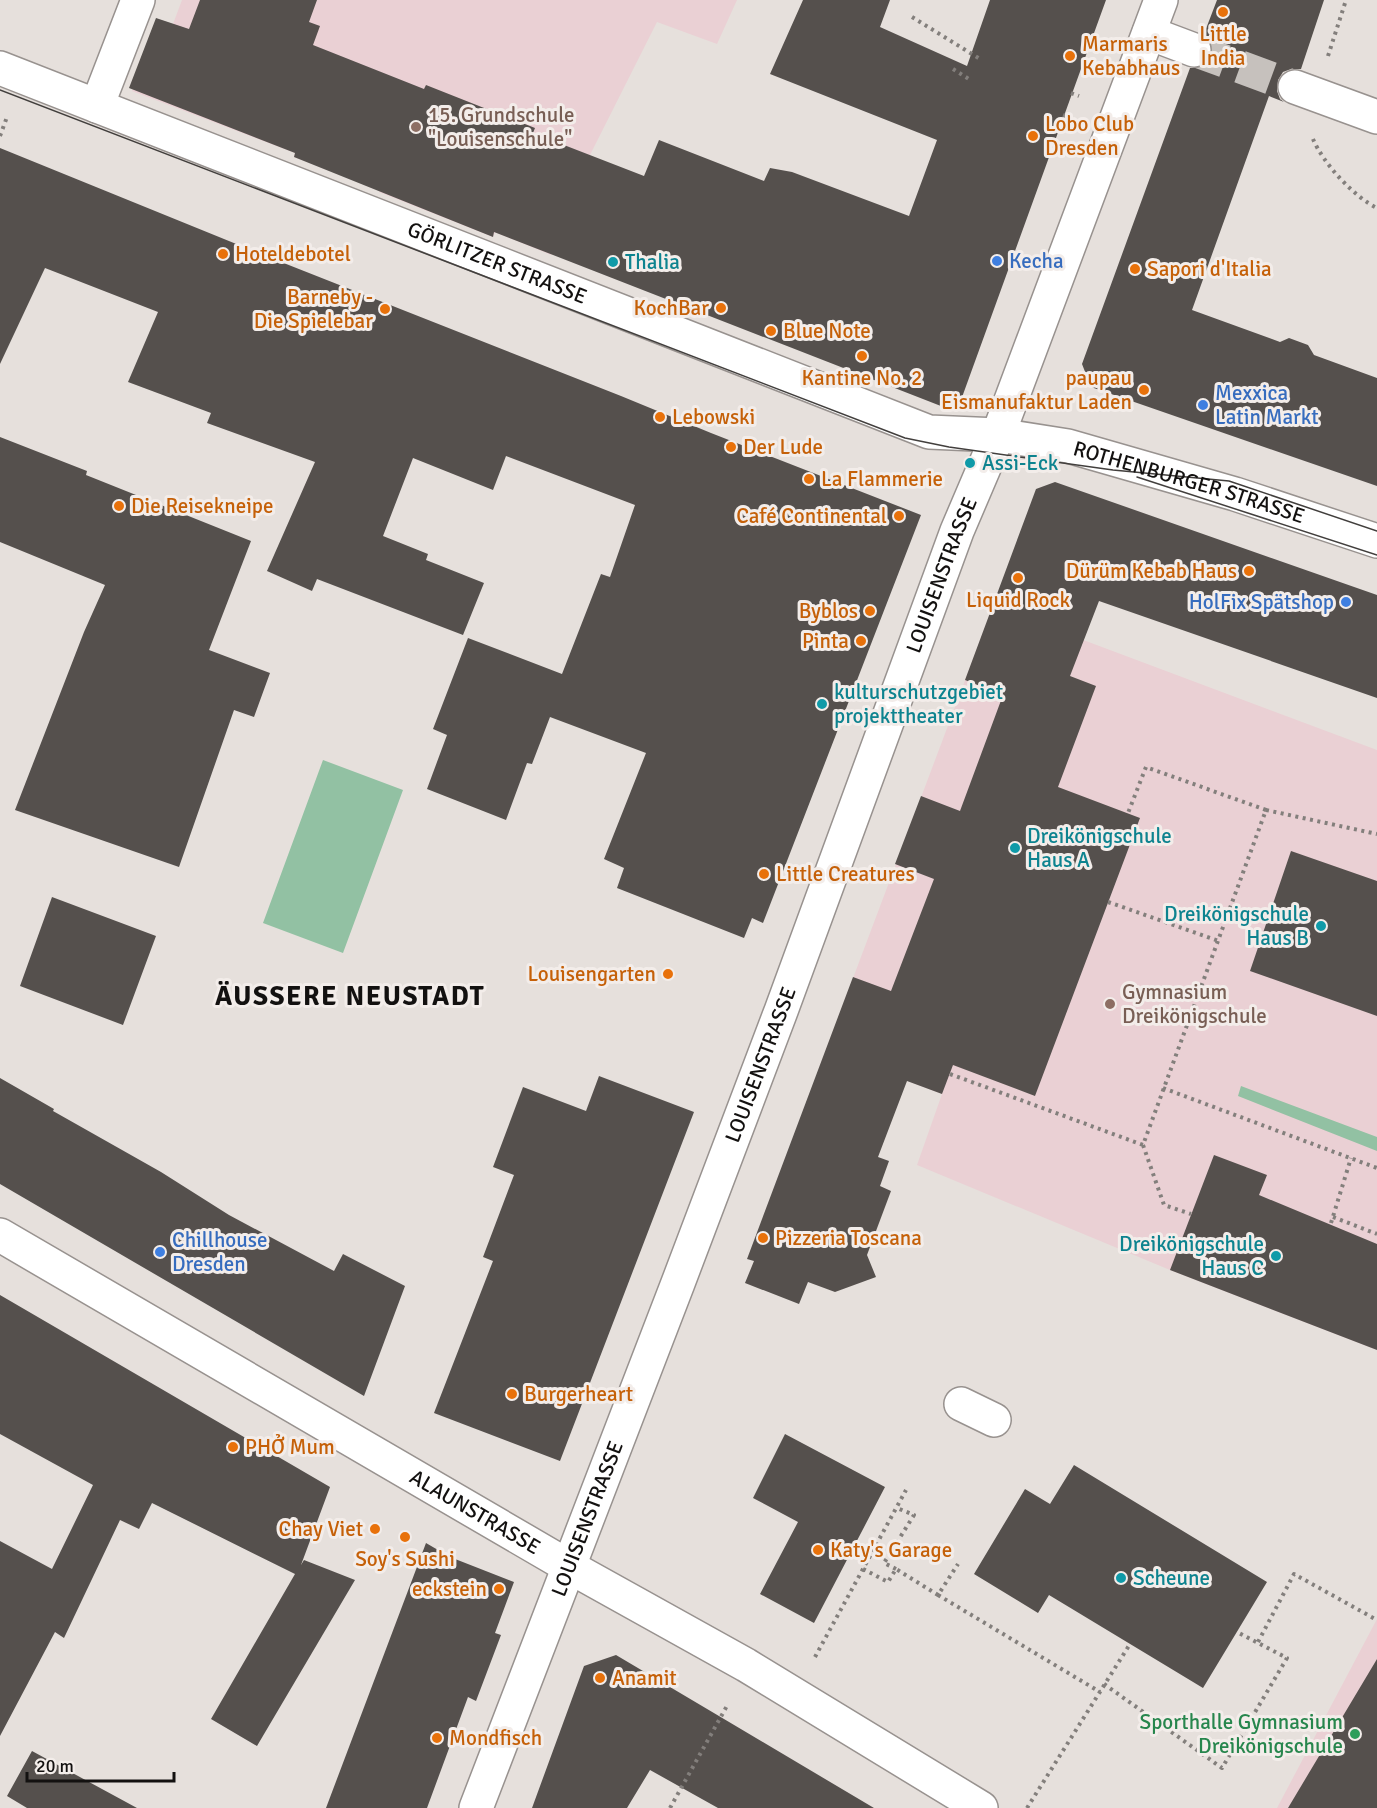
<svg xmlns="http://www.w3.org/2000/svg" width="1377" height="1808" viewBox="0 0 1377 1808" font-family="Signika,sans-serif">
  <style>
    .education { fill: #ead0d4 }
    .green { fill: #92c1a3 }
    .building { fill: #55504d }
    .lines { fill: none; stroke-linecap: round; stroke-linejoin: round }
    .minor-tunnel { stroke: #c6c1bd; stroke-width: 33; stroke-dasharray: 33 16; stroke-linecap: butt }
    .minor-casing { stroke: #98928f; stroke-width: 36 }
    .path { stroke: #837f7c; stroke-width: 4; stroke-dasharray: 3 4.5; stroke-linecap: butt }
    .minor { stroke: #fff; stroke-width: 33 }
    .tram { stroke: #423f3d; stroke-width: 1.5 }
    .food-dot { fill: #e8710a; stroke: #f3edea; stroke-width: 2 }
    .education-dot { fill: #8d6e63; stroke: #f3edea; stroke-width: 2 }
    .shop-dot { fill: #3f7fe0; stroke: #f3edea; stroke-width: 2 }
    .culture-dot { fill: #0f9aa8; stroke: #f3edea; stroke-width: 2 }
    .leisure-dot { fill: #2e9e5b; stroke: #f3edea; stroke-width: 2 }
    .labels { text-anchor: middle; stroke-width: 6; stroke-linejoin: round; paint-order: stroke }
    .food-label { font-size: 21px; fill: #c56008; stroke: #f3edea; text-anchor: start }
    .education-label { font-size: 21px; fill: #785e54; stroke: #f3edea; text-anchor: start }
    .shop-label { font-size: 21px; fill: #366cbe; stroke: #f3edea; text-anchor: start }
    .culture-label { font-size: 21px; fill: #0d838f; stroke: #f3edea; text-anchor: start }
    .street-label { font-size: 21px; fill: #131110; stroke: #f3edea }
    .leisure-label { font-size: 21px; fill: #27864d; stroke: #f3edea; text-anchor: end }
    .district-label { font-size: 27px; font-weight: bold; letter-spacing: 1.5px; fill: #131110; stroke: #f3edea }
  </style>
  <rect width="100%" height="100%" fill="#e6e0dc"/>
  <path class="education" d="M182,0h555l-20,44 -60,-22 -67,133 -39,100 -56,-23 -2,5 -114,-45 1,-4 -86,-31 1,-4 -163,-62 41,-67z
    M993,606l384,144v600l-207,-80 -253,-105 25,-71 -116,-44z
    M1377,1619v189h-100z"/>
  <path class="green" d="M323,760l80,30 -60,163 -80,-30z
    M1241,1086l136,51v14l-139,-55z"/>
  <path class="building" d="M200,0h117l-8,22 11,4 -7,19 111,44 2,-4 109,43 -2,5 111,43 15,-36 105,41 6,-13 22,4 117,44 28,-76 -167,-66 33,-74h87l-10,27 87,39 23,-66h116l-145,400 -15,8 -452,-176 -1,5 -199,-80 1,-4 -166,-65 27,-70 33,11z
    M1217,0h107l-23,69h-10l-8,3 -5,8 -1,11 3,8 4,3 -15,-6 -77,214 88,32 9,-4 19,7 6,10 63,23v108l-286,-99 -9,-23 108,-296h8l7,-3 6,-8 1,-11 -3,-7 -5,-5z
    M0,148l271,110 350,138 90,37 210,82 -158,408 -11,-5 -8,20 -127,-50 7,-20 -20,-9 42,-106 -96,-36 -18,47 -5,-1 -21,57 -79,-31 20,-54 -14,-6 35,-91 94,36 39,-100 9,3 25,-72 -129,-49 -13,34 -80,-32 -30,78 45,18 -2,6 58,23 -21,52 -146,-56 -5,12 -45,-20 48,-109 -108,-39 4,-10 -83,-31 30,-70 -113,-44 -45,96z
    M0,437l87,34 -1,4 165,66 -42,109 61,23 -16,44 -20,-7 -55,157 -164,-57 69,-178 21,-47 -105,-43z
    M1055,482l322,113v103l-278,-97 -29,75 26,10 -38,101 82,31 -105,278 -82,-31 -11,29 -35,-13 -29,76 11,4 -9,25 11,5 -24,64 9,22 -41,15 -27,-10 -9,22 -54,-21 9,-22 -7,-2 106,-282 38,14 43,-112 -39,-15 26,-68 39,15 43,-116 -38,-15 71,-191z
    M1291,851l86,30v135l-127,-45z
    M52,897l104,39 -33,89 -103,-39z
    M599,1076l95,36 -134,349 -126,-48 59,-152 -10,-4 31,-82 -21,-8 30,-80 63,24z
    M0,1078l54,31 -1,2 108,61 68,43 105,56 9,-17 62,32 -41,110 -364,-212z
    M1214,1155l53,20 -8,20 118,49v106l-207,-80z
    M0,1295l330,192 -29,78 3,-5 51,20 -98,166 -46,-27 84,-145 -143,-71 -13,26 -19,-9 -56,118 -9,-6 -55,104v-195l52,28 41,-84 -93,-51z
    M785,1434l100,53 -71,136 -54,-29 38,-72 -45,-24z
    M1074,1465l193,117 -64,106 -154,-93 -11,18 -64,-39 51,-85 25,15z
    M426,1543l24,14 64,25 -19,51 6,2 -25,66 -8,-4 -41,111h-101z
    M616,1655l108,64 150,89h-156l-68,-38 -23,38h-95l52,-142z
    M1377,1659v149h-89z
    M32,1751l105,57h-110l-20,-12z"/>
  <g class="lines">
    <path class="minor-tunnel" d="M1194,50l101,37"/>
    <defs>
      <g id="minor">
        <path d="M1149,33l45,17"/>
        <path id="s1" d="M0,68l929,364 69,3 70,11 167,48 142,47"/>
        <path d="M1295,87l82,30"/>
        <path d="M97,106l41,-106"/>
        <path id="s2" d="M0,1235l568,331 178,99 235,143"/>
        <path d="M961,1404l33,16"/>
        <path id="s3" d="M476,1808l202,-525 103,-272 176,-480 41,-96 163,-435"/>
      </g>
    </defs>
    <use href="#minor" class="minor-casing"/>
    <path class="path" d="M912,17l68,42
      M1328,56l18,-56
      M953,69l19,12
      M1071,93l8,3
      M1063,115l8,3
      M0,136l7,-19
      M1313,139c10,24 41,58 64,69
      M1266,810l111,24
      M1108,902l111,39
      M950,1074l193,71 123,-335 -120,-43 -18,46
      M1163,1088l214,80
      M1143,1145l21,60 27,9
      M1333,1217l44,17
      M1331,1223l20,-65
      M863,1569l25,13 8,-13 42,26 20,-31
      M896,1569l-12,-6 30,-48 -17,-7
      M938,1595l162,97
      M1258,1642l36,-68 83,46
      M815,1657l91,-167
      M1104,1684l118,84 65,-110 -50,-26
      M670,1808l58,-104
      M1027,1808l103,-164"/>
    <use href="#minor" class="minor"/>
    <path class="tram" d="M0,90l905,348 44,9 164,23 116,11 148,50
      M1137,477l240,78"/>
  </g>
  <g class="food-dot">
    <circle cx="1223" cy="12" r="6"/>
    <circle cx="1070" cy="56" r="6"/>
    <circle cx="1033" cy="136" r="6"/>
    <circle cx="223" cy="254" r="6"/>
    <circle cx="1135" cy="269" r="6"/>
    <circle cx="721" cy="308" r="6"/>
    <circle cx="385" cy="309" r="6"/>
    <circle cx="771" cy="331" r="6"/>
    <circle cx="862" cy="356" r="6"/>
    <circle cx="1144" cy="390" r="6"/>
    <circle cx="660" cy="417" r="6"/>
    <circle cx="731" cy="447" r="6"/>
    <circle cx="809" cy="479" r="6"/>
    <circle cx="119" cy="506" r="6"/>
    <circle cx="899" cy="516" r="6"/>
    <circle cx="1249" cy="571" r="6"/>
    <circle cx="1018" cy="578" r="6"/>
    <circle cx="870" cy="611" r="6"/>
    <circle cx="861" cy="641" r="6"/>
    <circle cx="764" cy="874" r="6"/>
    <circle cx="668" cy="974" r="6"/>
    <circle cx="763" cy="1238" r="6"/>
    <circle cx="512" cy="1394" r="6"/>
    <circle cx="233" cy="1447" r="6"/>
    <circle cx="375" cy="1529" r="6"/>
    <circle cx="405" cy="1537" r="6"/>
    <circle cx="818" cy="1550" r="6"/>
    <circle cx="499" cy="1589" r="6"/>
    <circle cx="600" cy="1678" r="6"/>
    <circle cx="437" cy="1738" r="6"/>
  </g>
  <g class="education-dot">
    <circle cx="416" cy="127" r="6"/>
    <circle cx="1110" cy="1004" r="6"/>
  </g>
  <g class="shop-dot">
    <circle cx="997" cy="261" r="6"/>
    <circle cx="1203" cy="405" r="6"/>
    <circle cx="1346" cy="602" r="6"/>
    <circle cx="160" cy="1252" r="6"/>
  </g>
  <g class="culture-dot">
    <circle cx="613" cy="262" r="6"/>
    <circle cx="970" cy="463" r="6"/>
    <circle cx="822" cy="704" r="6"/>
    <circle cx="1015" cy="848" r="6"/>
    <circle cx="1321" cy="926" r="6"/>
    <circle cx="1276" cy="1256" r="6"/>
    <circle cx="1121" cy="1578" r="6"/>
  </g>
  <circle class="leisure-dot" cx="1355" cy="1734" r="6"/>
  <g class="labels">
    <g class="food-label">
      <text x="1223" y="41" text-anchor="middle">Little<tspan x="1223" dy="24">India</tspan></text>
      <text x="1082" y="51">Marmaris<tspan x="1082" dy="24">Kebabhaus</tspan></text>
      <text x="1045" y="131">Lobo Club<tspan x="1045" dy="24">Dresden</tspan></text>
      <text x="235" y="261">Hoteldebotel</text>
      <text x="1147" y="276">Sapori d'Italia</text>
      <text x="373" y="304" text-anchor="end">Barneby -<tspan x="373" dy="24">Die Spielebar</tspan></text>
      <text x="709" y="315" text-anchor="end">KochBar</text>
      <text x="783" y="338">Blue Note</text>
      <text x="862" y="385" text-anchor="middle">Kantine No. 2</text>
      <text x="1132" y="385" text-anchor="end">paupau<tspan x="1132" dy="24">Eismanufaktur Laden</tspan></text>
      <text x="672" y="424">Lebowski</text>
      <text x="743" y="454">Der Lude</text>
      <text x="821" y="486">La Flammerie</text>
      <text x="131" y="513">Die Reisekneipe</text>
      <text x="887" y="523" text-anchor="end">Café Continental</text>
      <text x="1237" y="578" text-anchor="end">Dürüm Kebab Haus</text>
      <text x="1018" y="607" text-anchor="middle">Liquid Rock</text>
      <text x="858" y="618" text-anchor="end">Byblos</text>
      <text x="849" y="648" text-anchor="end">Pinta</text>
      <text x="776" y="881">Little Creatures</text>
      <text x="656" y="981" text-anchor="end">Louisengarten</text>
      <text x="775" y="1245">Pizzeria Toscana</text>
      <text x="524" y="1401">Burgerheart</text>
      <text x="245" y="1454">PHỞ Mum</text>
      <text x="363" y="1536" text-anchor="end">Chay Viet</text>
      <text x="830" y="1557">Katy's Garage</text>
      <text x="405" y="1566" text-anchor="middle">Soy's Sushi</text>
      <text x="487" y="1596" text-anchor="end">eckstein</text>
      <text x="612" y="1685">Anamit</text>
      <text x="449" y="1745">Mondfisch</text>
    </g>
    <g class="education-label">
      <text x="428" y="122">15. Grundschule<tspan x="428" dy="24">"Louisenschule"</tspan></text>
      <text x="1122" y="999">Gymnasium<tspan x="1122" dy="24">Dreikönigschule</tspan></text>
    </g>
    <g class="shop-label">
      <text x="1009" y="268">Kecha</text>
      <text x="1215" y="400">Mexxica<tspan x="1215" dy="24">Latin Markt</tspan></text>
      <text x="1334" y="609" text-anchor="end">HolFix Spätshop</text>
      <text x="172" y="1247">Chillhouse<tspan x="172" dy="24">Dresden</tspan></text>
    </g>
    <g class="culture-label">
      <text x="625" y="269">Thalia</text>
      <text x="982" y="470">Assi-Eck</text>
      <text x="834" y="699">kulturschutzgebiet<tspan x="834" dy="24">projekttheater</tspan></text>
      <text x="1027" y="843">Dreikönigschule<tspan x="1027" dy="24">Haus A</tspan></text>
      <text x="1309" y="921" text-anchor="end">Dreikönigschule<tspan x="1309" dy="24">Haus B</tspan></text>
      <text x="1264" y="1251" text-anchor="end">Dreikönigschule<tspan x="1264" dy="24">Haus C</tspan></text>
      <text x="1133" y="1585">Scheune</text>
    </g>
    <g class="street-label">
      <text dy="7" stroke="none"><textPath href="#s1" startOffset="534">GÖRLITZER STRASSE</textPath></text>
      <text dy="7" stroke="none"><textPath href="#s1" startOffset="1264">ROTHENBURGER STRASSE</textPath></text>
      <text dy="7" stroke="none"><textPath href="#s3" startOffset="1318">LOUISENSTRASSE</textPath></text>
      <text dy="7" stroke="none"><textPath href="#s3" startOffset="796">LOUISENSTRASSE</textPath></text>
      <text dy="7" stroke="none"><textPath href="#s2" startOffset="550">ALAUNSTRASSE</textPath></text>
      <text dy="7" stroke="none"><textPath href="#s3" startOffset="310">LOUISENSTRASSE</textPath></text>
    </g>
    <g class="leisure-label">
      <text x="1343" y="1729">Sporthalle Gymnasium<tspan x="1343" dy="24">Dreikönigschule</tspan></text>
    </g>
    <g class="district-label">
      <text x="350" y="1005">ÄUSSERE NEUSTADT</text>
    </g>
  </g>
  <path d="M27 1772v9h147v-9" fill="none" stroke="#131110" stroke-width="3"/>
  <text x="36" y="1772" font-size="18" fill="#131110" stroke="#f3edea" stroke-width="4.5" paint-order="stroke">20 m</text>
</svg>
